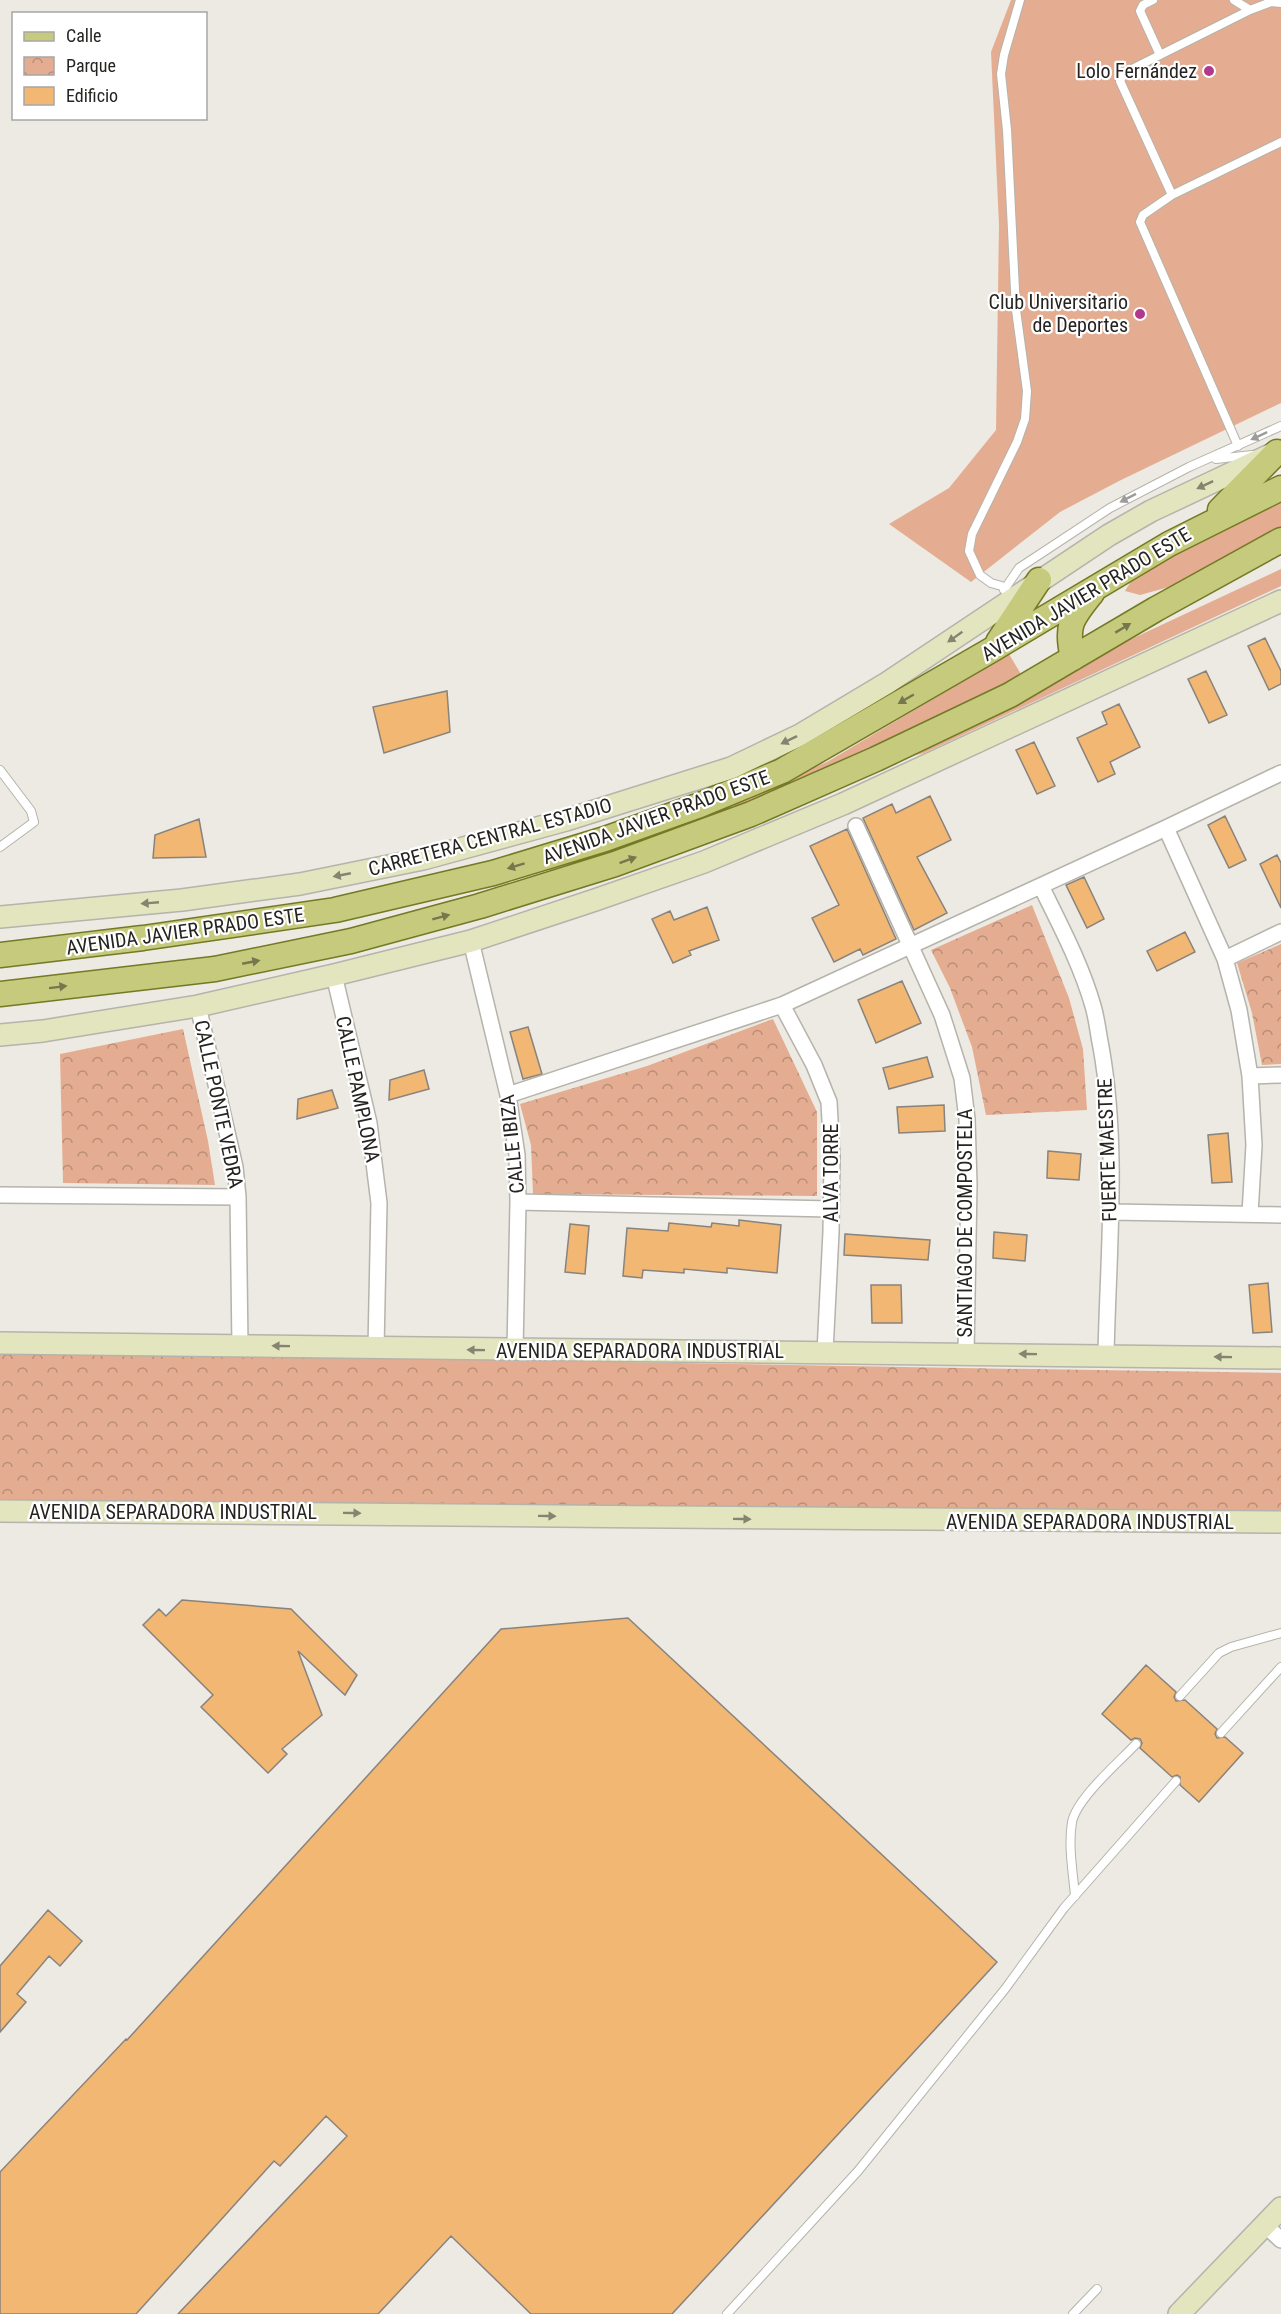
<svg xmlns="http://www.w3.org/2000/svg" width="1281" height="2314" viewBox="0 0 1281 2314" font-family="'Roboto Condensed',sans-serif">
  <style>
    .green { fill: #e4ad91 }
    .park { fill: url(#park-crowns) }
    .building { fill: #f1b773; stroke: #89837d; stroke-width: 1.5 }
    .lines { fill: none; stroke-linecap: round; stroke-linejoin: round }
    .lane-casing { stroke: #b5b3ab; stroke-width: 10 }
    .street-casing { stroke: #b5b3ab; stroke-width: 18 }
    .secondary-casing { stroke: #b5b3ab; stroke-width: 24 }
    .primary-casing { stroke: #747924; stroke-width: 27 }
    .lane { stroke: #fff; stroke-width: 8 }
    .street { stroke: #fff; stroke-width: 15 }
    .secondary { stroke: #e2e5be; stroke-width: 21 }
    .primary { stroke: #c5ca7c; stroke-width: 24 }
    .oneway { fill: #9d9c9b }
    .oneway2 { fill: #848470 }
    .oneway3 { fill: #75774e }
    .poi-dot { fill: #b2388b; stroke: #fff; stroke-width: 2 }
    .labels { text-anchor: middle; stroke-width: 4.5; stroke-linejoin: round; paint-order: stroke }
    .poi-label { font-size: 20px; fill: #252421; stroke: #fff; text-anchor: end }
    .street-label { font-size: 20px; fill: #252421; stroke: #fff }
  </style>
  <defs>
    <pattern id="park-crowns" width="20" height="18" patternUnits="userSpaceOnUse" patternTransform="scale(1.5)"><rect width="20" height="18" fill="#e4ad91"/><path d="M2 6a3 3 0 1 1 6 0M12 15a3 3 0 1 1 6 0" fill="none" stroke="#b98d76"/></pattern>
  </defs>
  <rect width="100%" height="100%" fill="#eceae2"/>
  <path class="green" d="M1011,0h270v403l-162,78 -59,31 -89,70 -82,-58 60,-36 47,-58 3,-205 -8,-173z
    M1281,500v31l-112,56 -29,8 -15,-4 8,-13 19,-16z
    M1281,569v17l-357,167 -52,13 101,-53z
    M1009,654l13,22 -194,94 -93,38 -2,-7 94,-39z"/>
  <path class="park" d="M1032,905l37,93 14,51 4,61 -101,5 -14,-68 -22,-59 -19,-38z
    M1281,944v120l-19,1 -10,-52 -15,-50z
    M773,1019l44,93v84l-284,-2 -2,-49 -11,-41 127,-38z
    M183,1029l25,112 7,44 -152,-2 -3,-129z
    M0,1353c427,4 854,14 1281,20v149l-1281,-15z"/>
  <path class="building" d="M1265,638l16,33v13l-12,6 -21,-44z
    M1206,671l21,44 -18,8 -21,-44z
    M447,691l3,41 -66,21 -11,-46z
    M1119,704l21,43 -30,15 5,12 -17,8 -21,-44 30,-14 -5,-12z
    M1034,742l21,44 -18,8 -21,-44z
    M930,796l21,44 -34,17 30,56 -33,17 -51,-112 29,-14 4,9z
    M1225,816l21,44 -17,8 -21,-43z
    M199,819l7,38 -53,1 2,-23z
    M847,829l49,110 -33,16 -3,-6 -26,13 -22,-44 27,-13 -29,-59z
    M1277,855l4,8v45l-21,-44z
    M1084,877l20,42 -17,9 -21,-43z
    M707,907l12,33 -30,11 2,4 -18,8 -21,-44 18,-8 4,9z
    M1185,932l10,20 -38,19 -10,-20z
    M902,981l19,42 -45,20 -18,-43z
    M528,1027l14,47 -19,5 -13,-47z
    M927,1057l6,20 -44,12 -6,-21z
    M424,1070l5,19 -40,11 1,-20z
    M332,1090l6,18 -41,11 1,-20z
    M944,1105l1,26 -46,2 -2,-26z
    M1228,1133l4,49 -20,1 -4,-48z
    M1048,1151l33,3 -2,26 -32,-2z
    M739,1220l42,5 -4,48 -50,-5v5l-43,-4v4l-41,-3 -1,8 -19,-2 4,-48 41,3 1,-8 42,4 1,-4 27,3z
    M570,1224l19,2 -4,48 -20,-2z
    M994,1232l33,3 -2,26 -32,-3z
    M845,1234l85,6 -2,20 -84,-5z
    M1268,1283l4,49 -19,1 -4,-48z
    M871,1285h30l1,38h-30z
    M182,1600l109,9 66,66 -12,20 -47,-44 24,64 -40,34 5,5 -19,19 -67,-66 12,-12 -70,-70 16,-16 7,7z
    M628,1618l369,344 -325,352h-141l-80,-78 -73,78h-200l169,-178 -21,-20 -46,50 -6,-5 -138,153h-136v-142l126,-133 1,1 374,-411z
    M1146,1665l30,27 -2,5 2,4 9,-1 32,29 -2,5 2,4 8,-1 18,16 -44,49 -19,-17v-8l-3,-2 -5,2 -32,-29 2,-5 -2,-4 -5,-1 -4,2 -29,-26z
    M48,1910l34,31 -22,25 -11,-10 -32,38 9,8 -26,30v-66z"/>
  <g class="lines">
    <defs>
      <path id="lane" d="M1153,0l-10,5 -3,6 20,44
        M1234,0l16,10
        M1281,3l-10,-1 -21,8 -126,63 -4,8 52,114 109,-53
        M1172,195l-29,20 -3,7 98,224
        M1216,459l36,-4
        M1005,587l-14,-4 -11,-8 -11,-24 3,-17 45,-92 8,-23 2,-28 -11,-81 -9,-180 -6,-56 3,-19 16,-55
        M1004,590l15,-22 91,-60 79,-41 92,-41
        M0,770l31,41 3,11 -34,25
        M1180,1696l39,-43 12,-6 50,-14
        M1221,1733l60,-66
        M1075,1896c-2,-24 -7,-50 -3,-74 5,-24 46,-59 64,-78
        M727,2314l131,-143 147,-182 59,-81 112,-127
        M1073,2314l24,-25"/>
      <path id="street" d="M856,826l86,189 20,63 5,41 2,65 -3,169
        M1166,828l59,131 14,51 11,66 4,69 -4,69
        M1041,886c19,39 40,78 52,120 4,13 5,27 8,41 18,101 7,206 5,308
        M471,941l37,154 9,60 1,47 -3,148
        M1225,959l56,-27
        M334,975l35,148 10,80 -3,145
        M782,1005l32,60 15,37 3,55 -1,75 -6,120
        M198,1006l37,161 3,30 2,149
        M1250,1076l31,-1
        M508,1095l274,-90 384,-177 115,-55
        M0,1195l238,2
        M518,1202l313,7
        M1111,1212l170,3
        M1264,2224l17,16"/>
      <path id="secondary" d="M0,917l182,-17 118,-16 123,-25 143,-39 165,-52 69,-33 87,-52 222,-148 42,-24 121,-57
        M0,1035l43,-4 155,-25 136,-31 137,-34 124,-41 109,-38 139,-58 438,-203
        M0,1343l1281,15
        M0,1511c427,1 854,11 1281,11
        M1179,2314l102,-106"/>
      <path id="primary" d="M1220,510l57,-58
        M998,642l41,-62
        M1073,658c-8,-33 -1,-40 19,-65
        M0,955l143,-17 192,-28 158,-37 112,-34 95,-34 82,-34 211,-122 176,-105 112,-56
        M0,994l215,-25 136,-28 129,-35 135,-42 136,-50 125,-55 134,-64 146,-86 125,-69"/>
    </defs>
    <use href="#lane" class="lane-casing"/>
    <use href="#street" class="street-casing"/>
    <use href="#secondary" class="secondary-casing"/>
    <use href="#primary" class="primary-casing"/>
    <use href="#lane" class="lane"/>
    <use href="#street" class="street"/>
    <use href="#secondary" class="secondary"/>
    <use href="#primary" class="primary"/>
  </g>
  <defs><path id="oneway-solid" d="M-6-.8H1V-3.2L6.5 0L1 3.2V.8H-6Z" transform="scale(1.5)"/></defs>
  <g class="oneway">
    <use href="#oneway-solid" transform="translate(1259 436) rotate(155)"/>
    <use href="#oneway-solid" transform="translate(1128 498) rotate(153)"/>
  </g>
  <g class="oneway2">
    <use href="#oneway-solid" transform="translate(1205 485) rotate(155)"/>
    <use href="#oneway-solid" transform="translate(955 637) rotate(145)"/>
    <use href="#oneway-solid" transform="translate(789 740) rotate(154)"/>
    <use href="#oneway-solid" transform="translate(342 875) rotate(169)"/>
    <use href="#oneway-solid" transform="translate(150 903) rotate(175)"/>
    <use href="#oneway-solid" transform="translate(281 1346) rotate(-179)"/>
    <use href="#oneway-solid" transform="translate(476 1350) rotate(-179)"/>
    <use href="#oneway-solid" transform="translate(1028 1354) rotate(-179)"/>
    <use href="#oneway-solid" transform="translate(1223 1357) rotate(-179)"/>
    <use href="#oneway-solid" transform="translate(352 1513) rotate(1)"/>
    <use href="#oneway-solid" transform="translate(547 1516) rotate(1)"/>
    <use href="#oneway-solid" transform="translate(742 1519) rotate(1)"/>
  </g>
  <g class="oneway3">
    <use href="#oneway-solid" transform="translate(1123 628) rotate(-31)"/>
    <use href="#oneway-solid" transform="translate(906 699) rotate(150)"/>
    <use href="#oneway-solid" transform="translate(628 860) rotate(-20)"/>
    <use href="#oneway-solid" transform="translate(516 866) rotate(163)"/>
    <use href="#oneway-solid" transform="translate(441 917) rotate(-15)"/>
    <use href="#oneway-solid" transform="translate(251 962) rotate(-11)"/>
    <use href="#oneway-solid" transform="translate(58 987) rotate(-7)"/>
  </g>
  <g class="poi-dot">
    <circle cx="1209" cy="71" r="6"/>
    <circle cx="1140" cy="314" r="6"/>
  </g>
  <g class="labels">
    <g class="poi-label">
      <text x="1197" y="78">Lolo Fernández</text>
      <text x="1128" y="309">Club Universitario<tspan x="1128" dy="23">de Deportes</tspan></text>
    </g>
    <g class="street-label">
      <text transform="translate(1086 594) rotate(-31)" y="7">AVENIDA JAVIER PRADO ESTE</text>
      <text transform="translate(656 817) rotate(-20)" y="7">AVENIDA JAVIER PRADO ESTE</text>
      <text transform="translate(490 837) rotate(-15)" y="7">CARRETERA CENTRAL ESTADIO</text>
      <text transform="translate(185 931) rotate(-8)" y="7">AVENIDA JAVIER PRADO ESTE</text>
      <text transform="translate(358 1089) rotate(78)" y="7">CALLE PAMPLONA</text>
      <text transform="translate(219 1104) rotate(78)" y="7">CALLE PONTE VEDRA</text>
      <text transform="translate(512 1144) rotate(-96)" y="7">CALLE IBIZA</text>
      <text transform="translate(1107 1150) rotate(-92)" y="7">FUERTE MAESTRE</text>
      <text transform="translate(831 1173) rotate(-90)" y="7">ALVA TORRE</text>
      <text transform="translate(965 1223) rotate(-90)" y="7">SANTIAGO DE COMPOSTELA</text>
      <text x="640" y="1358">AVENIDA SEPARADORA INDUSTRIAL</text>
      <text x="173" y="1519">AVENIDA SEPARADORA INDUSTRIAL</text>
      <text x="1090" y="1529">AVENIDA SEPARADORA INDUSTRIAL</text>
    </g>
  </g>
  <rect x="12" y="12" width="195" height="108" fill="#ffffff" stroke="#a8a7a6" stroke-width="1.5"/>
  <rect x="24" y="32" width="30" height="9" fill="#c5ca7c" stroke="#a8a7a6" stroke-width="1.5"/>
  <text x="66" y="42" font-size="18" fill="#252421">Calle</text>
  <rect x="24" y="57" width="30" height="18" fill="url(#park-crowns)" stroke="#a8a7a6" stroke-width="1.5"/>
  <text x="66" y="72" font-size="18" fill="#252421">Parque</text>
  <rect x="24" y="87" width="30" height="18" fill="#f1b773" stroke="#a8a7a6" stroke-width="1.5"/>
  <text x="66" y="102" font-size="18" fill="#252421">Edificio</text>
</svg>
